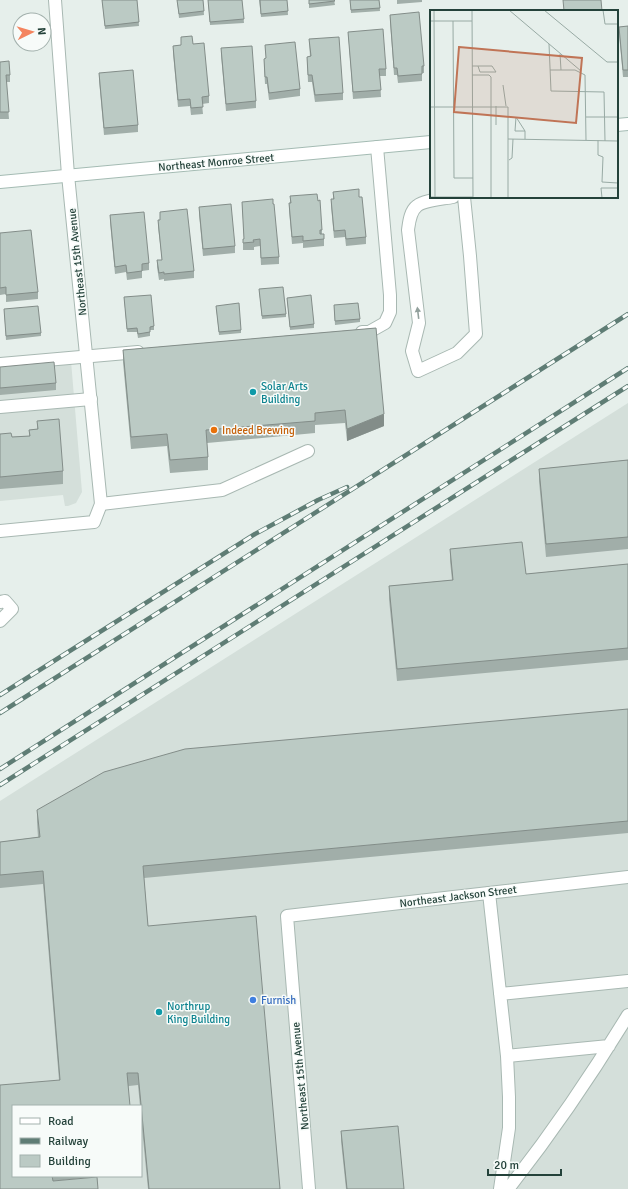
<svg xmlns="http://www.w3.org/2000/svg" width="628" height="1189" viewBox="0 0 628 1189" font-family="Signika,sans-serif">
  <style>
    .built { fill: #d4dfda; fill-rule: evenodd }
    .lines { fill: none; stroke-linecap: round; stroke-linejoin: round }
    .lane-casing { stroke: #a8b8b2; stroke-width: 14 }
    .street-casing { stroke: #a8b8b2; stroke-width: 14 }
    .secondary-casing { stroke: #a4bbb3; stroke-width: 14 }
    .lane { stroke: #fff; stroke-width: 12 }
    .street { stroke: #fff; stroke-width: 12 }
    .secondary { stroke: #fff; stroke-width: 12 }
    .rail-casing { stroke: #5f7d75; stroke-width: 4.5 }
    .rail { stroke: #f7fbf9; stroke-width: 3; stroke-dasharray: 9; stroke-linecap: butt }
    .wall { fill: #a1aea9 }
    .shaded-wall { fill: #838d89 }
    .building { fill: #bbcac4; stroke: #838d89 }
    .oneway { fill: #92a09c }
    .culture-dot { fill: #0f9aa8; stroke: #f7fbf9; stroke-width: 1.5 }
    .food-dot { fill: #e8710a; stroke: #f7fbf9; stroke-width: 1.5 }
    .shop-dot { fill: #3f7fe0; stroke: #f7fbf9; stroke-width: 1.5 }
    .labels { text-anchor: middle; stroke-width: 3; stroke-linejoin: round; paint-order: stroke }
    .street-label { font-size: 11px; fill: #24423a; stroke: #f7fbf9 }
    .culture-label { font-size: 11px; fill: #0d838f; stroke: #f7fbf9; text-anchor: start }
    .food-label { font-size: 11px; fill: #c56008; stroke: #f7fbf9; text-anchor: start }
    .shop-label { font-size: 11px; fill: #366cbe; stroke: #f7fbf9; text-anchor: start }
    .inset-road { fill: none; stroke: #98aaa4; stroke-width: 1 }
    .view { fill: #c07456; fill-opacity: 0.15; stroke: #c07456; stroke-width: 2 }
    .inset-edge { fill: none; stroke: #24423a; stroke-width: 2 }
  </style>
  <rect width="100%" height="100%" fill="#e6efeb"/>
  <path class="built" d="M71,361l11,131 -6,11 -8,3h-3l-2,-11 -63,6v-133z
    M628,403v786h-628v-388zM13,1106h128v70h-128z"/>
  <g class="lines">
    <defs>
      <path id="lane" d="M453,197c-10,2 -29,3 -36,9 -7,5 -8,17 -9,24l11,93 -7,28 6,20 39,-18 19,-19 -6,-78 -6,-59
        M362,332h7l16,-9 5,-11v-17l-13,-148
        M0,364l138,-12
        M0,407l91,-8
        M101,504l121,-14 86,-39
        M0,602l5,-1 7,8 -12,12
        M489,893l18,163 2,41v31l-9,61
        M500,994l128,-13
        M507,1056l102,-10
        M508,1189c44,-56 83,-113 120,-174"/>
      <path id="street" d="M0,531l94,-9 7,-18 -33,-329 -13,-175
        M309,1189l-22,-273 341,-39"/>
      <path id="secondary" d="M617,125l11,-1
        M0,182l431,-40"/>
    </defs>
    <use href="#lane" class="lane-casing"/>
    <use href="#street" class="street-casing"/>
    <use href="#secondary" class="secondary-casing"/>
    <use href="#lane" class="lane"/>
    <use href="#street" class="street"/>
    <use href="#secondary" class="secondary"/>
    <defs>
      <path id="rail" d="M0,695l255,-161 63,-34 29,-13
        M0,713l628,-399
        M0,769l628,-401
        M0,785l628,-399"/>
    </defs>
    <use href="#rail" class="rail-casing"/>
    <use href="#rail" class="rail"/>
  </g>
  <path class="wall" d="M102,0h35l2,26 -34,3z
    M177,0h26l1,15 -25,3z
    M208,0h34l2,23 -34,2z
    M259,0h28l1,15 -27,2z
    M309,0h25l1,5 -26,3z
    M350,0h29l1,11 -29,2z
    M397,0h25v2l-25,2z
    M390,15l34,51v7h-2v8l-24,2 -1,-8h-3l-4,-53z
    M628,26v51h-5l-4,-43v-7z
    M348,32l38,37v7h-6l1,21 -28,2z
    M181,37l12,7 16,52v7l-7,1 1,10 -12,1 -1,-9 -12,1 -5,-54v-7l8,-1z
    M309,39l34,54v7l-28,2 -3,-20h-4l-1,-25h3z
    M265,45l35,44v7l-31,4 -2,-16h-2l-1,-18v-7l2,-1z
    M221,48l35,53v7l-30,3 -5,-56z
    M0,62l10,13v7h-4l3,37h-9z
    M99,73l39,52v7l-34,3 -5,-55z
    M333,192l26,5 7,40v7l-20,2 -1,-9 -11,1 -3,-32v-7h2z
    M290,196l28,5 4,29v4l2,5v7l-21,2v-5l-11,1 -3,-34v-7h1z
    M242,202l37,55v7l-18,1 -1,-19 -6,1v3h-11v-11h1z
    M199,207l36,39v7l-32,3 -4,-42z
    M160,212l34,59v7l-30,3v-2l-5,1 -2,-13v-7h5l-4,-33v-7h2z
    M110,215l39,48v7l-7,1v7l-15,2 -1,-8 -11,2 -5,-52z
    M0,233l38,59v7l-32,3v-8l-6,1z
    M259,289l27,25v3l-24,2z
    M124,297l30,29v4h-4v6l-12,2 -1,-6h-10z
    M287,298l27,26v4l-24,2z
    M334,305l26,14v3l-25,3z
    M216,306l25,24v3l-22,2z
    M4,309l37,24v3l-35,4z
    M376,328l8,98 -37,15 -2,-18 -30,2v8l-108,10 1,14v13l-38,3 -3,-27 -36,3 -8,-87v-12z
    M0,367l56,16v7l-56,5z
    M37,421l26,50v13l-63,5v-55l12,3 17,-1v-6l8,-1z
    M628,460v89l-82,8 -7,-76v-12z
    M450,549l76,25 102,-10v96l-231,21 -8,-82v-13l63,-6 -2,-19z
    M628,709v124l-484,45 4,48 132,263h-132l-7,-71v-12h-1l-2,-21 -9,1 -116,90h91l-51,5 -53,8 59,-109 -16,-196 -43,4v-46l38,-5 -1,-15v-12z
    M341,1131l63,58h-58l-5,-48z"/>
  <path class="shaded-wall" d="M384,414v12l-37,15v-12z"/>
  <path class="building" d="M102,0h35l2,22 -34,4z
    M177,0h26l1,11 -25,3z
    M208,0h34l2,19 -34,3z
    M260,0h27l1,11 -27,3z
    M309,0h25l1,1 -26,3z
    M350,0h29l1,8 -29,2z
    M563,0h38l1,11h-38z
    M419,12l5,54h-2v8l-24,2 -1,-8h-3l-4,-53z
    M628,26v44h-5l-4,-43z
    M383,29l3,40h-7l2,21 -28,2 -5,-60z
    M192,36l1,8 11,-1 5,53 -7,1 1,10 -12,1 -1,-9 -12,1 -5,-54 8,-1v-8z
    M339,37l4,56 -28,2 -3,-20h-4l-1,-18 4,-1 -2,-17z
    M295,42l5,47 -31,4 -2,-16h-2l-1,-18 2,-1 -1,-13z
    M252,46l4,55 -30,3 -5,-56z
    M9,61l1,14h-4l3,37h-9v-50z
    M133,70l5,55 -34,3 -5,-55z
    M359,189v8h3l4,40 -20,2 -1,-9 -11,1 -3,-32h3l-1,-7z
    M317,194l1,7 2,-1 2,30h-2v4h4v5l-21,2v-5l-11,1 -3,-34h2l-1,-7z
    M273,199v5h1l5,53 -18,1 -1,-19 -7,1 1,2 -11,1v-4h1l-2,-37z
    M231,204l4,42 -32,3 -4,-42z
    M187,209l7,62 -30,3v-2l-5,1 -2,-13h5l-4,-40h2v-8z
    M144,212l5,51 -7,1v7l-15,2 -1,-8 -11,2 -5,-52z
    M31,230l7,62 -32,3v-8l-6,1v-55z
    M283,287l3,27 -24,2 -3,-27z
    M151,295l3,31 -4,1v5l-12,2 -1,-6 -10,1 -3,-32z
    M311,295l3,29 -24,3 -3,-29z
    M239,303l2,27 -22,2 -3,-26z
    M358,303l2,16 -25,2 -1,-16z
    M38,306l3,27 -35,3 -2,-27z
    M376,328l8,86 -37,15 -2,-19 -30,3v8l-109,9 2,27 -38,3 -3,-26 -36,3 -8,-87z
    M54,362l2,21 -56,5v-21z
    M59,419l4,52 -63,6v-43l11,-1 1,4 18,-1 -1,-6 9,-1 -1,-8z
    M628,460v77l-82,7 -7,-75z
    M522,542l4,32 102,-10v84l-231,21 -8,-83 64,-6 -3,-31z
    M628,709v112l-485,45 5,60 108,-10 24,273h-131l-11,-116h-11l3,33h-117v70h39l1,5 44,-4 1,12h-98v-104l60,-5 -17,-209 -43,4v-33l40,-5 -3,-27 67,-38 81,-23z
    M398,1126l6,63h-57l-6,-58z"/>
  <defs><path id="oneway-solid" d="M-6-.8H1V-3.2L6.5 0L1 3.2V.8H-6Z"/></defs>
  <use class="oneway" href="#oneway-solid" transform="translate(418 313) rotate(-97)"/>
  <g class="culture-dot">
    <circle cx="253" cy="392" r="4"/>
    <circle cx="159" cy="1012" r="4"/>
  </g>
  <circle class="food-dot" cx="214" cy="430" r="4"/>
  <circle class="shop-dot" cx="253" cy="1000" r="4"/>
  <g class="labels">
    <g class="street-label">
      <text transform="translate(216 162) rotate(-5)" y="4">Northeast Monroe Street</text>
      <text transform="translate(77 262) rotate(-96)" y="4">Northeast 15th Avenue</text>
      <text transform="translate(458 896) rotate(-7)" y="4">Northeast Jackson Street</text>
      <text transform="translate(300 1076) rotate(-95)" y="4">Northeast 15th Avenue</text>
    </g>
    <g class="culture-label">
      <text x="261" y="390">Solar Arts<tspan x="261" dy="13">Building</tspan></text>
      <text x="167" y="1010">Northrup<tspan x="167" dy="13">King Building</tspan></text>
    </g>
    <g class="food-label">
      <text x="222" y="434">Indeed Brewing</text>
    </g>
    <g class="shop-label">
      <text x="261" y="1004">Furnish</text>
    </g>
  </g>
  <g transform="translate(430 10)">
    <rect width="188" height="188" fill="#e6efeb"/>
    <path class="inset-road" d="M4,0l1,187M42,0l1,188M79,0l72,61M114,0l63,52h11M173,0l2,14h13M0,11h42M23,11l1,157h19M119,34l2,47 53,1 1,49M130,44l1,16M42,56h20l4,6h-16l-2,-6M120,60h25l10,5 1,65M42,65h17l2,2v121M73,75l3,21M66,96v19M0,97h78v91M156,107h31M95,121h-10l1,-14 9,14v8M78,129l110,2M168,130v15l5,2 -1,25 16,1M79,150l3,-2 1,-19M0,187h43M172,188l-1,-10h17"/>
    <path class="view" d="M29,37l123,11 -6,65 -122,-11z"/>
    <rect width="188" height="188" class="inset-edge"/>
  </g>
  <rect x="12" y="1105" width="130" height="72" fill="#f7fbf9" stroke="#a3b1ad"/>
  <rect x="20" y="1118" width="20" height="6" fill="#ffffff" stroke="#a3b1ad"/>
  <text x="48" y="1125" font-size="12" fill="#24423a">Road</text>
  <rect x="20" y="1138" width="20" height="6" fill="#5f7d75" stroke="#a3b1ad"/>
  <text x="48" y="1145" font-size="12" fill="#24423a">Railway</text>
  <rect x="20" y="1155" width="20" height="12" fill="#bbcac4" stroke="#a3b1ad"/>
  <text x="48" y="1165" font-size="12" fill="#24423a">Building</text>
  <g transform="translate(32 32) rotate(85)"><circle r="19" fill="#f7fbf9" stroke="#a3b1ad"/>
  <path d="M0-3L7 15L0 10L-7 15Z" fill="#f4845f"/>
  <text y="-6" font-size="11" font-weight="bold" text-anchor="middle" fill="#24423a">N</text>
  </g>
  <path d="M488 1169v6h73v-6" fill="none" stroke="#24423a" stroke-width="2"/>
  <text x="494" y="1169" font-size="12" fill="#24423a" stroke="#f7fbf9" stroke-width="3" paint-order="stroke">20 m</text>
</svg>
